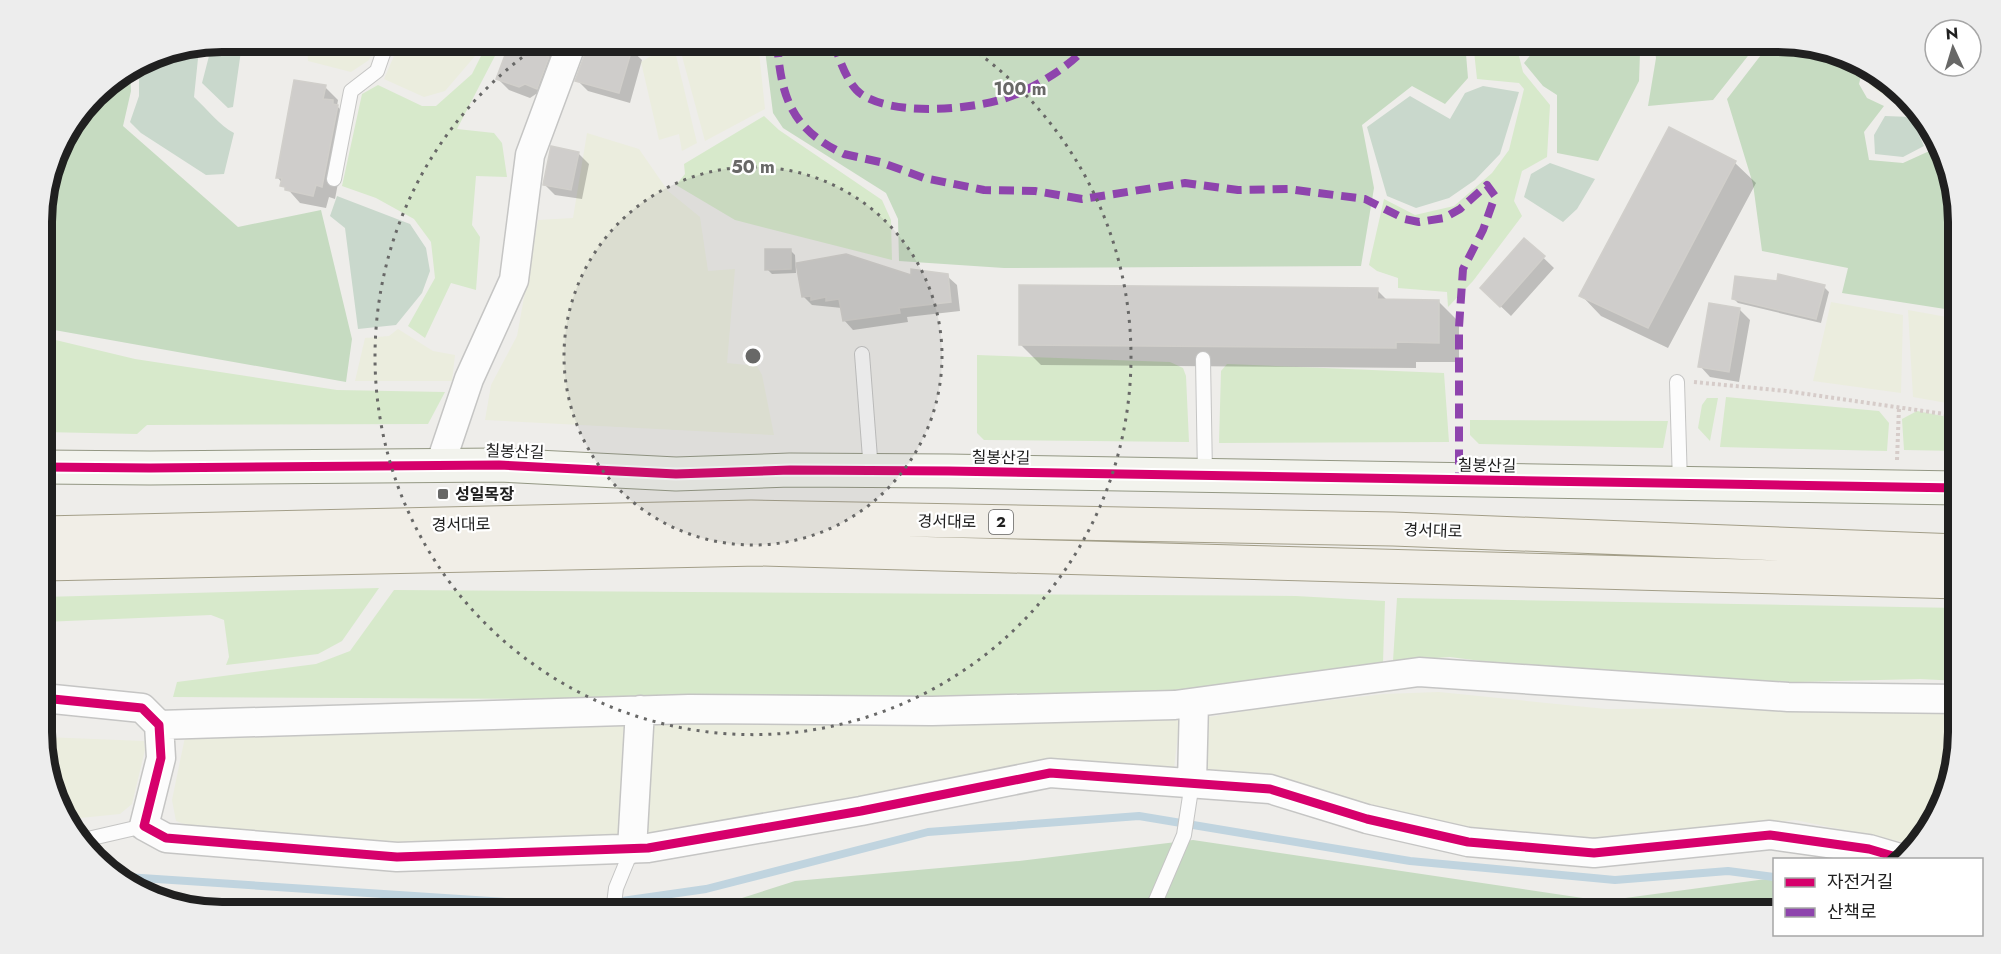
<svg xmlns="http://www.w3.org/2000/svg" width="2001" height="954" viewBox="0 0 2001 954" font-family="Jost,'Noto Sans KR',sans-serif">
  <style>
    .farmland { fill: #ebedde }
    .grass { fill: #d7e9cb }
    .forest { fill: #c6dbc1 }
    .cemetery { fill: #c9d8cc }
    .shadow { fill: #0003 }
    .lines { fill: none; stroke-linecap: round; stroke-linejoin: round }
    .stream { stroke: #c0d4df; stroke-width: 8 }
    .building { fill: #cfcdcb; stroke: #d1cfcb; stroke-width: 1.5 }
    .lane-casing { stroke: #c5c5c4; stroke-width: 16 }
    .street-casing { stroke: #c5c5c4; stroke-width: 31 }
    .secondary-casing { stroke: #939783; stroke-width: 35 }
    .primary-casing { stroke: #a39e88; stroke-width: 35 }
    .path { stroke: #d6ccc9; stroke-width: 4; stroke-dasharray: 3 3; stroke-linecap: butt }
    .lane { stroke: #fcfcfc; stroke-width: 14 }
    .street { stroke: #fcfcfc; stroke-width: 28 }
    .secondary { stroke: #f2f3ed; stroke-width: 33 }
    .primary { stroke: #f1eee7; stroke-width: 33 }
    .quiet { stroke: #8e44ad; stroke-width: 8; stroke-dasharray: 15 8; stroke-linecap: butt }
    .cycleway-casing { stroke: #fff; stroke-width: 13 }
    .cycleway { stroke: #d6006c; stroke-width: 9 }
    .ring { fill: none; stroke: #686867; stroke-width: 3; stroke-dasharray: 3 6 }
    .poi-dot { fill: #686867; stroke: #fff; stroke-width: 2 }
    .labels { text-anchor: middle; stroke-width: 4.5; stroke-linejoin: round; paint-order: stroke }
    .shield { fill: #fff; stroke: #636363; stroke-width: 1.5 }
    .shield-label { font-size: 15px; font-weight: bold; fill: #202020 }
    .street-label { font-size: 16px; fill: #202020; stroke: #fff }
    .poi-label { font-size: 16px; font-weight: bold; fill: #202020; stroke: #fff; text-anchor: start }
    .rim { fill: none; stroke: #202020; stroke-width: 8 }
    .centre { fill: #686867; stroke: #fff; stroke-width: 3 }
    .ring-label { font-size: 18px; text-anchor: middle; font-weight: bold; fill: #686867; stroke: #fff; stroke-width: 4.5; stroke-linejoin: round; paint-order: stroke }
  </style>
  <rect width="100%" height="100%" fill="#eeedea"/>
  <path class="farmland" d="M307,42h70l-8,18 -18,12 -43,-11z
    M400,42h77l-2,14 -30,35 -21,6 -40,-18z
    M683,42h75l7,67 -60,32 -26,-96z
    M673,43l24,100 -15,8 -3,-17 -20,6 -18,-78z
    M1871,74l49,37 -28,-10 -24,-17z
    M587,133l52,16 29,42 32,26 8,54 27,-2 -8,94 30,3 5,9 12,60 -289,-15 6,-35 26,-49 21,-116 35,-2z
    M1831,302l72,13 -2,78 -88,-12z
    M1908,310l50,9v86l-45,-8z
    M398,329l35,22 22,4 -3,26h-97l10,-43 24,-2z
    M1439,692l167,17 261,-1 92,4v20l-14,69 -27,44 -123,-25 -206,23 -172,-23 -154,-47 -58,-4 -2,-51 53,-9 128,-15z
    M1180,715l-6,54 -534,73 11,-122z
    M633,725l-13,117h-363l-54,-11 -27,-10 -4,-21 13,-63z
    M44,737l100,4 1,9 -13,54 -12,10 -50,5 -26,-63z"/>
  <path class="grass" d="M488,42l10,1 -1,9 -40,77 37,4 8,10 5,34 -31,-1 -4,49 8,12 -4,53 -25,-7 -26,55 -17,-12 27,-48 -4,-36 -17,-23 -38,-21 -34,-12 20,-92 16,-9 44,21h14l36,-32z
    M1473,42h56l-10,14 4,16 27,33 -3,52 -25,14 -8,30 8,15 -49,65 -25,26 -1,-15 -49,-4v-10l-21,-7 -8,-6 15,-66 31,16 39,-9 38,-33 17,-23 15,-61 -5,-6 -42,-4z
    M764,116l15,14 103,70 9,20 1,40 -157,-40 -59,-35 9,-11 -1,-10z
    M43,337l92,22 202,31 108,2 -17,32 -281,1 -10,9 -94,-2z
    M977,355l193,7 13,6 3,8 3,66 -205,-2 -7,-7z
    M1227,364l217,9 5,69 -230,1 2,-72z
    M1726,397l153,14 10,12 -2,28 -167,-4z
    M1707,398h11l-8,43 -12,-13 4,-23z
    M1917,411l41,8v32l-54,-1 -2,-31z
    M1470,420l198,1 -5,27 -184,-4 -9,-9z
    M379,588l-37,53 -24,13 -92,11 3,-8 -5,-37 -13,-5 -168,7v-25z
    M394,590l902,6 89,5 -2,62 -266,35 -129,3 -815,-4 4,-15 139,-18 34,-13z
    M1397,598l562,10v73l-39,-2 -250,6 -220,-28 -57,4z"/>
  <path class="forest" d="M764,42h701l3,36 -23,26 -33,-18 -50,39 12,63 -13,78 -357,2 -105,-7 -1,-42 -12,-26 -103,-65 -10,-15z
    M1541,42h68l31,11 -1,28 -41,80 -41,-8v-58l-14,-9 -19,-23z
    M1653,42h106l-46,58 -65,6 8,-48z
    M1771,42l77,14 15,12 -4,16 8,14 17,8 -20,26 5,28 34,3 33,-15 -12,-20 5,1 28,70 1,112 -116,-18 6,-25 -86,-17 -9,-67 -26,-85z
    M130,70l1,21 -8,35 115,101 83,-17 31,129 -6,43 -303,-54 -1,-118 18,-67 43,-56z
    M1193,840l410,61 163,-22 8,2v31h-1076l97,-31 224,-20z"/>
  <path class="cemetery" d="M203,46l-4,3 -5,48c13,12 25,28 40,36l-10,41 -18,1 -65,-42 -11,-11 9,-26v-31l15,-9z
    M224,49l17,2 -8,56 -5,1 -26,-25 7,-27z
    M1483,86l36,6 -19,62 -25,26 -26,18 -33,10 -29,-12 -20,-69 43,-31 40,23 15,-26z
    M1885,116l26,1 13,29 -21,11 -28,-3 -1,-19z
    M1550,163l45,16 -18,30 -14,13 -39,-25 7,-23z
    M337,196l73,28 16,24 4,23 -8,22 -26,32 -38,4 -13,-101 -15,-12z"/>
  <path class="shadow" d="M502,42h69l-23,56 -12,-4 -6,4 -21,-8 -11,-11 12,-33z
    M589,42h34l19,18 -12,43 -42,-12 -11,-11z
    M325,87l13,13 -1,6 13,14 -15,79 -6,-2 -3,11 -26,-5 -23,-26z
    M1670,129l65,34 21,20 -88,165 -67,-32 -20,-21z
    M578,153l11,11 -7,35 -27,-4 -11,-11z
    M1525,240l29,28 -43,48 -19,-18z
    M790,250l5,5 1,18 -24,1 -5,-5z
    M947,276l10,9 3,26 -53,6 1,5 -55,8 -9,-10 -2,-12 -30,-3 -9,-9 110,-19z
    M1824,287l5,5 -8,31 -83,-20 -5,-5z
    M1377,290l11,11 51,1 20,20v40h-43v6l-375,-3 -21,-21z
    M1739,309l11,11 -11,62 -29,-5 -10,-11z"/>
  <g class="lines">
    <path class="stream" d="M126,877l454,30 126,-18 222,-57 211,-16 271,45 205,19 113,-9 46,6"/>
  </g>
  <path class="building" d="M510,42l30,8 -1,3 10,4 -12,32 -12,-5 -6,3 -23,-8z
    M593,42h41l-15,51 -44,-12 10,-27 4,1z
    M294,80l32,5 -3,14 10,1v4l5,1 -16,82 -6,-2 -3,11 -28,-6v-3l-5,-1 2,-8h-6z
    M1669,127l67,34 -88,167 -69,-32z
    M551,146l28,6 -8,38 -28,-5z
    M1524,238l21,18 -45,51 -20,-19z
    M765,249h26v20l-26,1z
    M846,254l65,21v-6l37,5 3,28 -52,6 1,5 -57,8 -4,-22 -13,2v-4l-15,3v-4l-9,1 -6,-34z
    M1778,274l47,11 -9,34 -84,-20 3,-23 42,5z
    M1019,285l359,3 -1,11 62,1v43l-43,-1v6l-377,-3z
    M1709,303l31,5 -11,64 -31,-5z"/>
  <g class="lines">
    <defs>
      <path id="lane" d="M334,179l17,-88 26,-20 10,-29
        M862,354l9,117
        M1203,359l2,116
        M1677,382l3,102
        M79,841l65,-15
        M613,912l3,-24 16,-39
        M1151,912l33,-77 8,-52"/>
      <path id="street" d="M440,465l29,-86 45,-99 16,-125 42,-113
        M43,698l99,10 17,17 2,33 -17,68 22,12 231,19 251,-9 213,-37 189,-38 220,16 97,30 101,23 126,11 176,-18 99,14 34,10
        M159,725l530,-16 243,2 243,-6 244,-33 369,25 171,2
        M1192,783l2,-80
        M632,849l8,-139"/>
      <path id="secondary" d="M43,467l107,1 349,-3 177,9 114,-4 159,1 1009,17"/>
      <path id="primary" d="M43,533l708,-16 642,12 565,22
        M43,564l716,-15 1200,33"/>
    </defs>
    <use href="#lane" class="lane-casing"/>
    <use href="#street" class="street-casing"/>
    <use href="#secondary" class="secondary-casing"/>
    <use href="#primary" class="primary-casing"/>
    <path class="path" d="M1694,382l92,9 172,25
      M1897,460l2,-53"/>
    <use href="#lane" class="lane"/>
    <use href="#street" class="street"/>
    <use href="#secondary" class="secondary"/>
    <use href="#primary" class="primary"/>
    <path class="quiet" d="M777,42c4,55 14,87 67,112l36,8 44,16 60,12 51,1 47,8 103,-16 53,7 50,-1 77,10 40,20 14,3 25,-4 16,-9 27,-24 8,11 -12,34 -20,39 -4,58v152
      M834,42c4,15 14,43 27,52 31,22 107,16 142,5 27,-8 71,-34 87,-57"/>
    <defs>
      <path id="cycleway" d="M43,467l107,1 349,-3 177,9 114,-4 159,1 1009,17
        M43,698l99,10 17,17 2,33 -17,68 22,12 231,19 251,-9 213,-37 189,-38 220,16 97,30 101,23 126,11 176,-18 99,14 34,10"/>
    </defs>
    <use href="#cycleway" class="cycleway-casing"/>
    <use href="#cycleway" class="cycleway"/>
  </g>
  <circle cx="753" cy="356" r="189" fill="#686867" fill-opacity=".12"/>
  <g class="ring">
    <circle cx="753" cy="356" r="189"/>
    <path d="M964 43A378 378 0 1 1 542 43"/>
  </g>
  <rect class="poi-dot" x="437" y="488" width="12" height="12" rx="3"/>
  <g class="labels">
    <rect class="shield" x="989" y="510" width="24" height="24" rx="4.5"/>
    <g class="shield-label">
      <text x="1001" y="527">2</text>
    </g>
    <g class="street-label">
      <text transform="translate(515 451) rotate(2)" y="6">칠봉산길</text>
      <text transform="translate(1001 457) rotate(1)" y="6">칠봉산길</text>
      <text transform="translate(1487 465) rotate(1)" y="6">칠봉산길</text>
      <text transform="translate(947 521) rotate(1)" y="6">경서대로</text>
      <text transform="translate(461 524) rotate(-1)" y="6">경서대로</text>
      <text transform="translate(1433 530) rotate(2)" y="6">경서대로</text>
    </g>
    <g class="poi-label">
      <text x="455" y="500">성일목장</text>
    </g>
  </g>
  <path d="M0 0H2001V954H0ZM222 52H1778A170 170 0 0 1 1948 222V732A170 170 0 0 1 1778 902H222A170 170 0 0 1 52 732V222A170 170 0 0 1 222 52Z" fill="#ededed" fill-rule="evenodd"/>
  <path class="rim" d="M222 52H1778A170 170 0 0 1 1948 222V732A170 170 0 0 1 1778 902H222A170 170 0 0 1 52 732V222A170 170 0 0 1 222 52Z"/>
  <circle cx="753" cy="356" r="9" class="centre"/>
  <g class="ring-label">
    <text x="1020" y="95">100 m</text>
    <text x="753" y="173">50 m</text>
  </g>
  <rect x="1773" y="858" width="210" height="78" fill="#ffffff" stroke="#a6a6a6" stroke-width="1.5"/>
  <rect x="1785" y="878" width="30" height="9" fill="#d6006c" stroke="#a6a6a6" stroke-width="1.5"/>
  <text x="1827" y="888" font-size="18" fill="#202020">자전거길</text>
  <rect x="1785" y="908" width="30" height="9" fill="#8e44ad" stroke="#a6a6a6" stroke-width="1.5"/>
  <text x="1827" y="918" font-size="18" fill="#202020">산책로</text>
  <g transform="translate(1953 48) rotate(356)"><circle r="28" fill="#ffffff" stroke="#a6a6a6" stroke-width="1.5"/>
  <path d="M0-4.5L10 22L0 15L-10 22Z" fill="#686867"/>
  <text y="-9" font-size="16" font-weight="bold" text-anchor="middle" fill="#202020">N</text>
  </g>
</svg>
